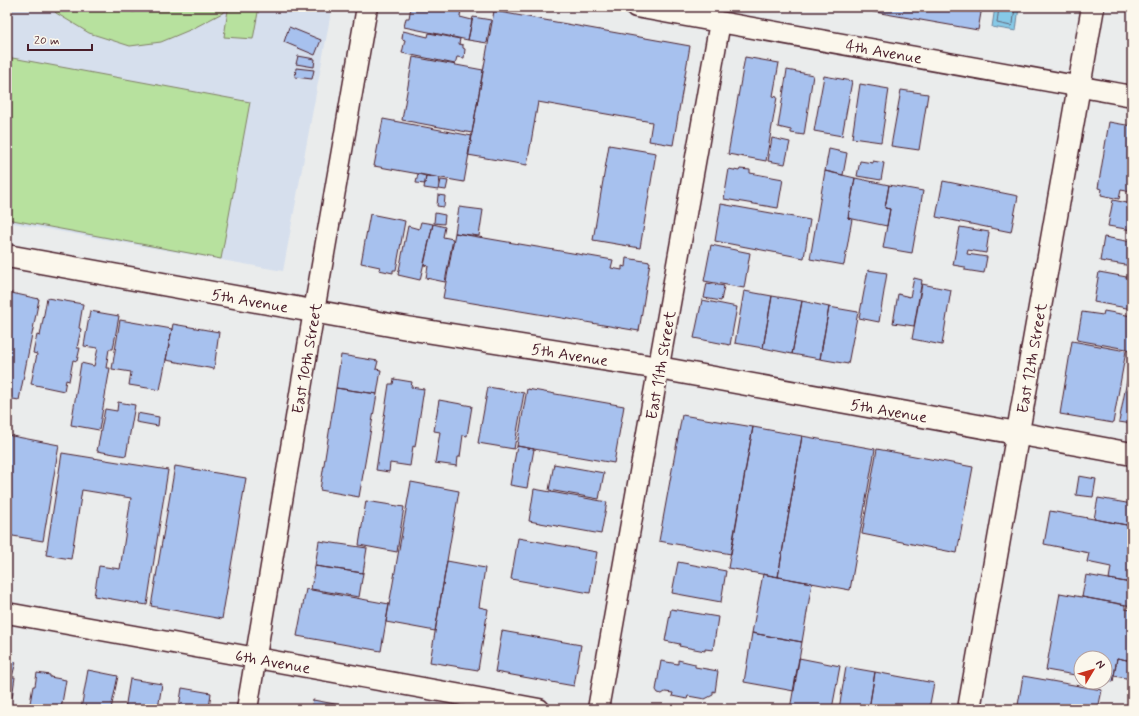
<svg xmlns="http://www.w3.org/2000/svg" width="1139" height="716" viewBox="0 0 1139 716" font-family="Mynerve,sans-serif">
  <style>
    .built { fill: #d6dfed }
    .green { fill: #b7e19e; stroke: #808064 }
    .water { fill: #86c9e7; stroke: #6e859c }
    .lines { fill: none; stroke-linecap: round; stroke-linejoin: round }
    .shore { stroke: #626376; stroke-width: 1 }
    .building { fill: #a7c1ee; stroke: #4a1f2b }
    .street-casing { stroke: #4a1f2b; stroke-width: 23 }
    .secondary-casing { stroke: #4a1f2b; stroke-width: 25 }
    .street { stroke: #fbf7ec; stroke-width: 20 }
    .secondary { stroke: #fbf7ec; stroke-width: 22 }
    .labels { text-anchor: middle; stroke-width: 4; stroke-linejoin: round; paint-order: stroke }
    .street-label { font-size: 16px; fill: #4a1f2b; stroke: #fbf7ec }
  </style>
  <rect width="100%" height="100%" fill="#eaecec"/>
  <filter id="ink" filterUnits="userSpaceOnUse"><feTurbulence type="fractalNoise" baseFrequency=".025" numOctaves="2"/><feDisplacementMap in="SourceGraphic" scale="8" xChannelSelector="R" yChannelSelector="G"/><feConvolveMatrix kernelMatrix="1 2 1 2 8 2 1 2 1" color-interpolation-filters="sRGB"/></filter>
  <g filter="url(#ink)">
    <path class="built" d="M7,7h325l-49,264 -276,-49z"/>
    <path class="green" d="M51,7h65l17,5 20,-3 5,-2h101l-6,32 -29,-2 4,-27 -36,19 -31,13 -31,4 -41,-13 -33,-20z
      M7,57l243,45 -29,157 -214,-40z"/>
    <path class="water" d="M995,7h24l-3,24 -24,-4z"/>
    <g class="lines">
      <path class="shore" d="M999,7l-2,16 14,3 2,-2 2,-17"/>
    </g>
    <path class="building" d="M411,7h40l10,2 -1,8 12,3 -4,20 -64,-13 2,-9h3z
      M846,7h136l-4,23z
      M494,11l196,35 -17,99 -24,-4 3,-19 -114,-20 -11,63 -59,-10z
      M473,17l18,3 -4,23 -19,-3z
      M289,27l32,13 -6,15 -31,-13z
      M403,31l25,6 1,-4 31,6 -1,5 4,1v3l2,1 -1,9 -7,-1 -2,7 -53,-11 3,-13 -3,-1z
      M298,56l17,3 -1,8 -18,-3z
      M413,57l70,13 -11,63 -70,-13z
      M745,57l34,6 -6,33 4,1 -11,64 -38,-7z
      M296,68l18,2 -2,9 -17,-2z
      M787,70l26,5 -9,60 -13,-2v-3l-13,-3z
      M824,76l28,5 -10,55 -28,-5z
      M860,84l29,5 -8,53 -29,-4z
      M901,90l27,4 -9,56 -28,-4z
      M383,119l89,17 -8,46 -90,-16z
      M1109,122l23,4v66l-11,-2 -2,9 -18,-4 1,-6 -4,-1z
      M772,138l18,4 -5,22 -17,-3z
      M609,145l47,8 -16,95 -47,-8z
      M829,149l18,4 -4,22 -18,-4z
      M860,161l13,2v-2l11,2 -3,17 -24,-4z
      M729,169l10,2 1,-2 10,1v3l33,6 -5,29 -54,-9z
      M825,171l30,7 -7,40 4,1 -8,46 -34,-6z
      M418,174l8,2 -1,8 -9,-1z
      M426,176l14,2 -2,12 -14,-2z
      M855,178l34,7 -4,23 5,1 -3,17 -39,-8z
      M441,180l7,1 -2,9 -7,-1z
      M943,181l75,15 -7,36 -75,-15z
      M889,185l34,6 -11,62 -29,-5 7,-39 -5,-1z
      M438,195l7,1 -1,11 -7,-1z
      M1113,200l19,4v26l-24,-4z
      M721,204l89,16 -6,38 -89,-17z
      M459,207l24,3 -4,26 -24,-3z
      M435,213l10,2 -1,9 -10,-1z
      M370,214l35,7 -9,49h-3v3l-14,-3 1,-3 -19,-4z
      M421,222l12,2 -13,56 -22,-5 10,-49 11,3z
      M433,224l12,3 -2,10 10,2 -8,43 -19,-4 2,-12 -4,-1z
      M960,227l29,5 -3,21 -18,-3 -1,4 20,3 -3,16 -19,-3v-3l-12,-2z
      M455,233l158,27 -2,8 11,2v-4l3,1 1,-9 24,4 -11,69 -196,-33z
      M1104,237l28,5v24l-32,-5z
      M711,245l39,8 -6,35 -40,-7z
      M868,270l19,3 -8,49 -20,-4z
      M1099,272l33,6v31l-38,-7z
      M914,278l8,2 -8,46 -21,-3 5,-29 12,3z
      M707,283l17,3 -3,15 -17,-3z
      M922,284l29,6 -9,55 -30,-6z
      M744,291l28,5 -9,52 -28,-5z
      M7,292l32,7 -20,101 -12,-2z
      M772,296l30,5 -10,53 -29,-6z
      M47,298l36,6 -4,24 2,1 -4,19h3l-3,13 -4,-1 -4,21 -3,-1 -2,11 -33,-7 6,-30 -4,-1 4,-18 3,1z
      M702,300l35,7 -7,38 -36,-7z
      M802,301l27,6 -9,52 -28,-5z
      M829,307l29,5 -10,52 -28,-5z
      M90,311l29,5 -6,33h-4l-3,19h4l-11,62 -28,-5 10,-62 13,3 4,-18 -14,-2z
      M1104,311l28,5v34l-55,-10 5,-28 21,3z
      M120,320l52,9 -12,61 -31,-5 2,-13 -19,-3z
      M173,324l46,8 -5,37 -48,-9z
      M1072,341l54,10 -13,72 -53,-9z
      M341,355l37,6 -2,8 5,1 -4,24 -41,-6z
      M1130,365l2,1v58l-13,-2z
      M394,379l18,3 -1,5 13,2 -9,58 -2,-1 -3,20 -20,-3 -1,9 -13,-2 13,-86h4z
      M488,387l36,6 -10,56 -36,-6z
      M336,388l41,6 -18,103 -39,-7z
      M527,389l97,17 -10,57 -97,-17z
      M439,400l33,6 -5,30 -4,-1 -3,22h-2l-1,9 -22,-3 5,-31 -6,-1z
      M118,402l17,3 -9,51 -29,-5 8,-42 12,2z
      M137,413l22,4 -1,9 -22,-4z
      M682,415l71,12 -22,127 -72,-13z
      M753,427l49,9 -24,141 -50,-9z
      M7,435l52,10 -16,96 -36,-6z
      M802,436l73,13 -25,141 -72,-13z
      M517,446l17,3 -7,39 -17,-3z
      M877,449l96,18 -16,86 -95,-19z
      M62,453l106,17 -21,135 -53,-9 5,-30 21,3 11,-71 -49,-8 -11,69 -25,-4z
      M554,464l50,9 -5,26 -50,-9z
      M175,466l71,12 -24,141 -71,-13z
      M1079,476l17,3 -3,18 -17,-2z
      M411,482l48,9 -24,140 -49,-9z
      M534,489l73,13 -6,32 -72,-13z
      M1098,498l34,6v22l-38,-7z
      M366,501l38,6 -7,45 -38,-7z
      M1050,511l82,15v48l-2,9 -21,-4 2,-12 -24,-5 2,-9 -45,-9z
      M518,538l79,14 -7,41 -79,-14z
      M319,541l48,7 -4,25 -48,-7z
      M447,561l38,7 -6,39 9,2 -10,61 -48,-8z
      M678,562l48,9 -5,31 -49,-9z
      M315,566l48,7 -4,24 -48,-8z
      M763,574l49,9 -10,59 -50,-9z
      M1086,575l46,8v23l-50,-9z
      M306,589l83,15 -8,47 -84,-15z
      M1060,593l65,12v4l7,1v51l-15,-3 -4,24 -8,-1v-23h-24v18l-35,-6z
      M671,609l47,8 -5,33 -8,-1v2l-26,-5 1,-2 -15,-3z
      M502,631l79,14 -7,41 -79,-14z
      M752,633l50,9 -8,49 -50,-9z
      M799,658l41,8 -8,43h-42z
      M1117,658l15,3v18l-18,-3z
      M7,660l9,2 -4,15h3l-3,21 -3,-1 -2,12z
      M678,660l17,4v3l23,4 -3,21 -2,-1v4l-8,4 -17,-3 -1,3 -15,-3 1,-3 -8,-1 -3,2 -4,-1 -2,-3 5,-29 17,3z
      M846,667l29,5 -6,37h-30z
      M88,670l30,6 -7,33h-30z
      M875,672l59,11 -5,26h-60z
      M37,673l13,2v2l16,3 -5,29h-32l4,-23h2z
      M1023,676l79,14 -4,19h-58l-22,-4z
      M130,679l32,5 -4,25h-33z
      M182,688l29,5 -2,16h-35v-3l5,1z
      M313,700l49,9h-51z"/>
    <g class="lines">
      <defs>
        <path id="street" d="M636,7l496,89
          M7,613l532,96
          M247,709l67,-398 53,-304
          M598,709l122,-687"/>
        <path id="secondary" d="M7,256l400,72 252,40 473,86
          M969,709l124,-702"/>
      </defs>
      <use href="#street" class="street-casing"/>
      <use href="#secondary" class="secondary-casing"/>
      <use href="#street" class="street"/>
      <use href="#secondary" class="secondary"/>
    </g>
  </g>
  <g class="labels">
    <g class="street-label">
      <text transform="translate(884 51) rotate(10)" y="6">4th Avenue</text>
      <text transform="translate(250 300) rotate(10)" y="6">5th Avenue</text>
      <text transform="translate(570 354) rotate(9)" y="6">5th Avenue</text>
      <text transform="translate(306 358) rotate(-80)" y="6">East 10th Street</text>
      <text transform="translate(1031 358) rotate(-80)" y="6">East 12th Street</text>
      <text transform="translate(660 365) rotate(-80)" y="6">East 11th Street</text>
      <text transform="translate(889 410) rotate(10)" y="6">5th Avenue</text>
      <text transform="translate(273 661) rotate(10)" y="6">6th Avenue</text>
    </g>
  </g>
  <rect width="1139" height="716" fill="none" stroke="#fbf7ec" stroke-width="24"/>
  <rect x="12" y="12" width="1115" height="692" fill="none" stroke="#4a1f2b" stroke-width="1.5" filter="url(#ink)"/>
  <g transform="translate(1093 670) rotate(52)"><circle r="19" fill="#fbf7ec" stroke="#b4a19f"/>
  <path d="M0-3L7 15L0 10L-7 15Z" fill="#c8321e"/>
  <text y="-6" font-size="11" font-weight="bold" text-anchor="middle" fill="#4a1f2b">N</text>
  </g>
  <path d="M28 44v6h64v-6" fill="none" stroke="#4a1f2b" stroke-width="2"/>
  <text x="34" y="44" font-size="12" fill="#4a1f2b" stroke="#fbf7ec" stroke-width="3" paint-order="stroke">20 m</text>
</svg>
